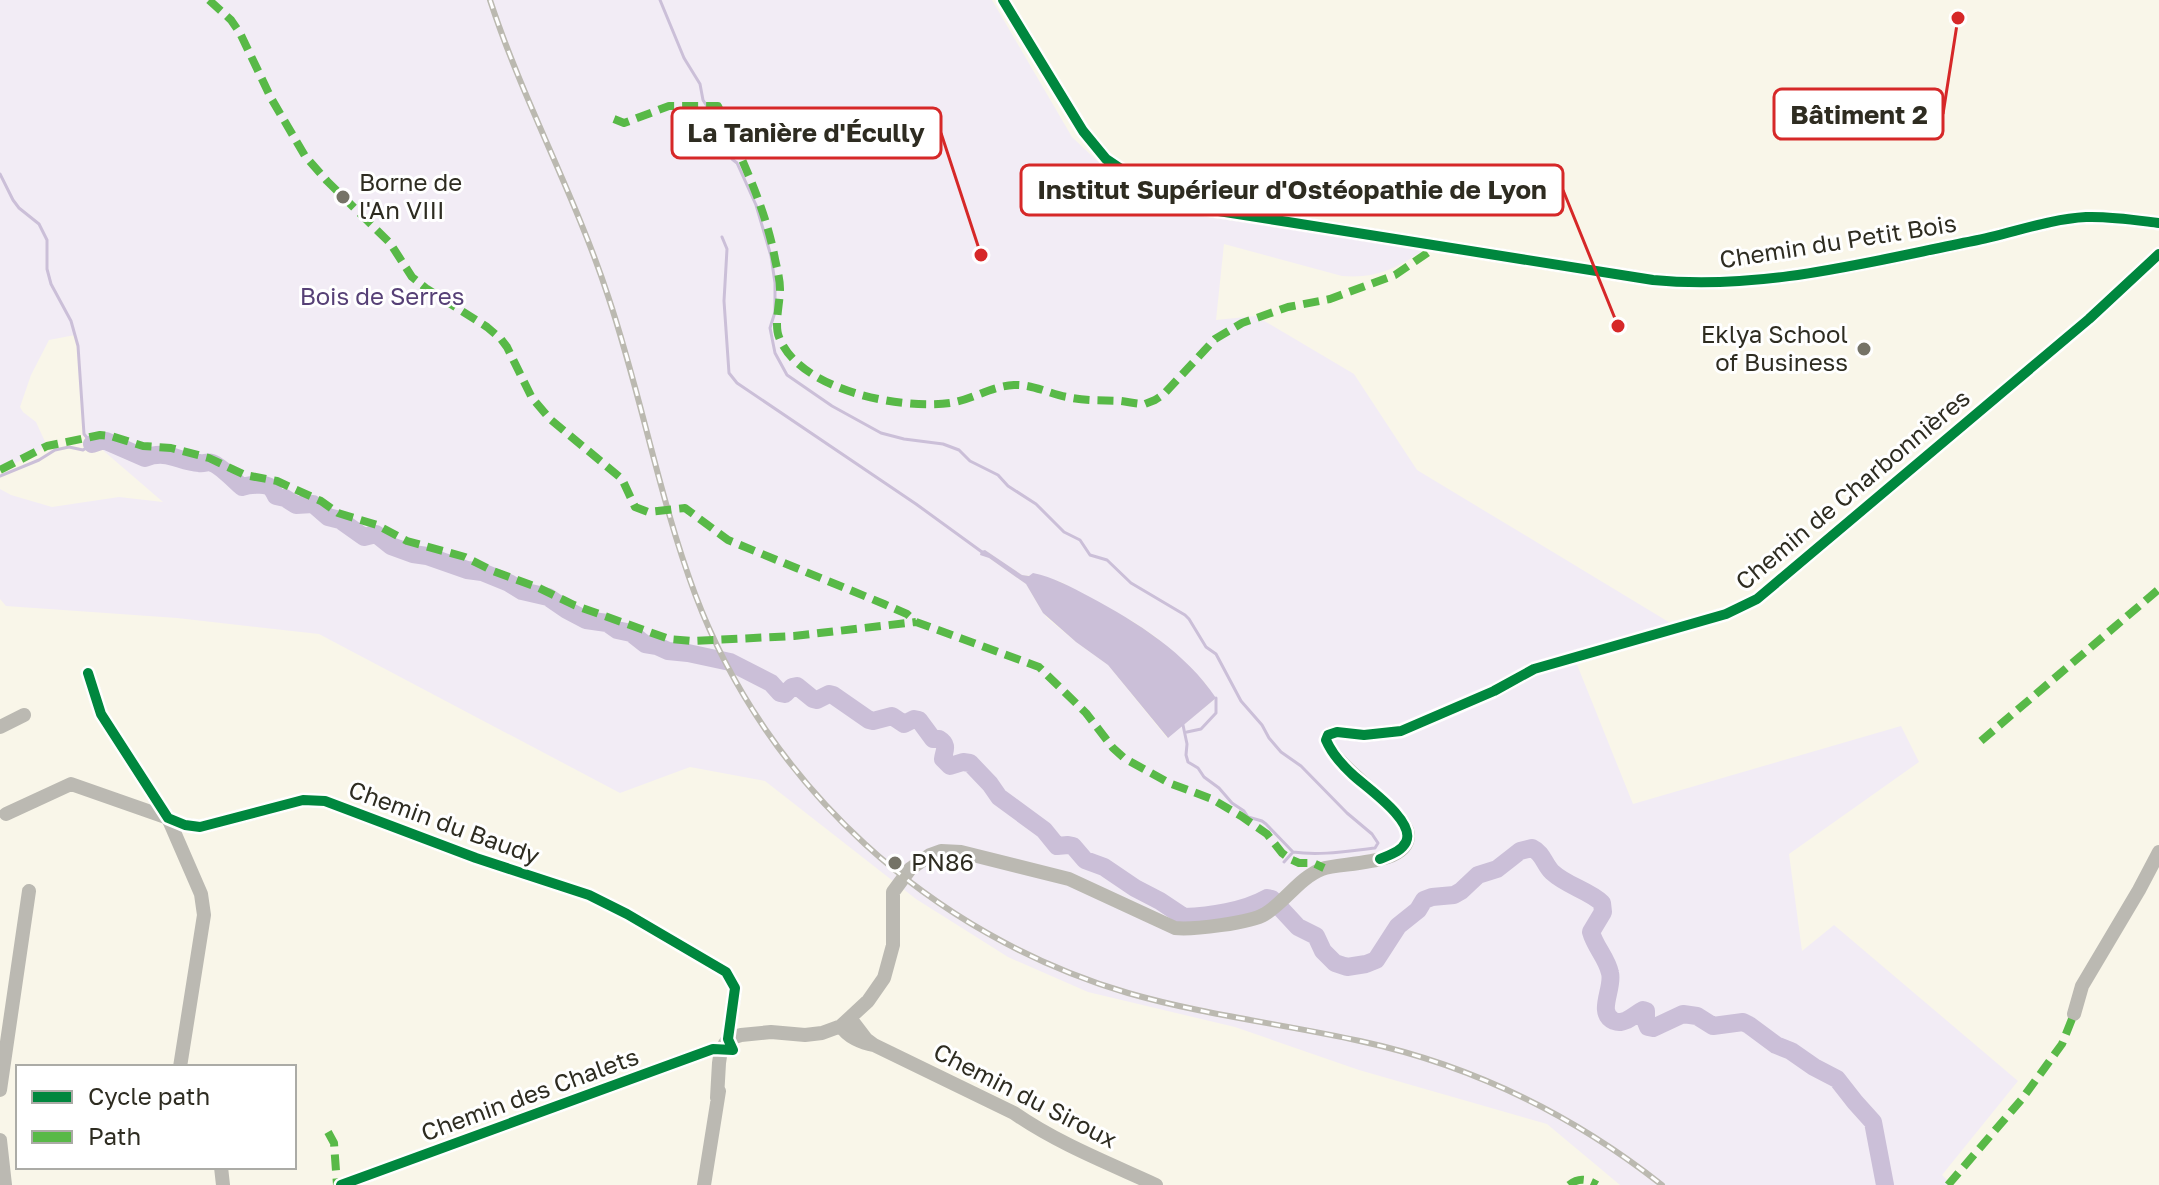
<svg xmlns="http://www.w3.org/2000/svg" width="2159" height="1185" viewBox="0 0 2159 1185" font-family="'Golos Text',sans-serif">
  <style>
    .green { fill: #f2ecf5; fill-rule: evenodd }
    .water { fill: #cbbfd8 }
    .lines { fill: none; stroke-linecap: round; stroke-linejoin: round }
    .stream { stroke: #cbbfd8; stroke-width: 3 }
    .river { stroke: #cbbfd8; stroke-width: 18 }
    .minor { stroke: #bbb9b2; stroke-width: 14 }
    .rail-casing { stroke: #bbb9b0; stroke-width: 6 }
    .rail { stroke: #fff; stroke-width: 3; stroke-dasharray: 9; stroke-linecap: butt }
    .quiet { stroke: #58b947; stroke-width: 8; stroke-dasharray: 16 8; stroke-linecap: butt }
    .cycleway-casing { stroke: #fff; stroke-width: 15 }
    .cycleway { stroke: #00873e; stroke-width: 10 }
    .poi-dot { fill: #757367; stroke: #fff; stroke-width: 3 }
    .labels { text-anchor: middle; stroke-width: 6; stroke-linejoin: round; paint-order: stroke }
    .poi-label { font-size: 24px; fill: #2e2c21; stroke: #fff; text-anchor: start }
    .street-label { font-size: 24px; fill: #2e2c21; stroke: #fff }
    .park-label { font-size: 24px; fill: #564076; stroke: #fff }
    .leader { fill: none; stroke: #d62828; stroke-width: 3 }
    .callout-dot { fill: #d62828; stroke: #fff; stroke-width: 3 }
    .callout { fill: #fff; stroke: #d62828; stroke-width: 3 }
    .callout-label { font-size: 26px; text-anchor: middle; font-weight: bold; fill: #2e2c21 }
  </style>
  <rect width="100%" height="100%" fill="#f9f6e9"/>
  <path class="green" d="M0,0h992l80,137 76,72 279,39c-30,20 -49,31 -85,28l-118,-32 -8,76 40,-4 98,58 63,96 255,154 -96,38 57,142 268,-78 18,36 -130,92 13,97 32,-26 184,156 -76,94 10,10h-332l-73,-61 -188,-54 -124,-43 -147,-35 -80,-35 -92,-58 -151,-118 -75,-14 -70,26 -301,-159 -142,-16 -171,-12 -6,-7v-110l11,6 41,12 67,-10 44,5 -79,-68 -4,-77 -5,-22 -26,5 -18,35 -11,32 3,5 13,10 11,24 -37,20 -2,-4 -8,4zM985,550l37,25 23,2 16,5 73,40 22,15 29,26 21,21 9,15 -48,39 -59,-73 -32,-23 -29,-24 -6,-8 -15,-26 -37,-26z"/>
  <path class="water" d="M985,550l37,25 7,1 4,-3c20,4 38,14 57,24 47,25 96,56 126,101l-48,40 -60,-73 -32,-23 -33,-29 -17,-29 -37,-26 -9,-3 1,-4z"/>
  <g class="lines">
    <path class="stream" d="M660,0l24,58 16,26 3,16 5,8 6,3 17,33 1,15 5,4 19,42 15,51 4,27v29l-5,16 5,25 12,22 45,31 49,27 23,6 39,5 16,6 11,11 28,14 10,11 28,18 28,28 16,8 10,15 17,5 24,23 54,32 4,4 17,28 10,7 25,47 21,24 7,13 12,14 20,14 46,47 25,21 6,9 -3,5c-27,3 -55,8 -82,4l-9,10
      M0,174l13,26 6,8 20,16 8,16v29l4,15 20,37 7,25 6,88 8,10 -9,6 -14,-3 -14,3 -16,10 -39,16
      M722,237l5,12 -3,52 5,72 8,10 179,121 66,48
      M1183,725l4,19 -1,11 2,7 10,6 6,9 15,11 13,15 12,8 4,6 14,4 4,3 27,28
      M1187,732l14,-3 15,-16v-15"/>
    <path class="river" d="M92,444l9,-3h5l39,17c22,-9 34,4 54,5 6,1 8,-2 13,0 9,3 23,18 30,24 6,-2 22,-4 28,0 2,1 5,7 6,9l9,2 11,7 17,-1 15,13 12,3 24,17 12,-3 15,12 22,8 14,2 40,14 15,2 27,11 13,8 26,6 19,13 19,10 21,3 10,7 14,3 14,11 12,2 11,5 20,2 42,9 41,21 9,10 5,1 7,-7 5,-1 16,13 4,1 12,-6 4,1 36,25 4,1 19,-5 12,8 10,-5 5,1 14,19h6c10,6 5,12 4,20l7,7 13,-4 7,1 20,21 9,13 45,33 13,16 11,-1 5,1 12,14 19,7 31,21 25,13 24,16c26,-1 60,-6 83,-19l5,1 26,28 18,9 7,15 12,12 12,4 19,-3 10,-4 22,-34 20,-16 6,-10 8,-3 22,-2 7,-4 17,-16 19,-6 23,-18 12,-3c11,5 12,16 20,24 15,14 36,18 50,31l1,9 -12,20c4,15 16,26 19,41 4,15 -14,40 4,48 5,2 8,1 13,-1 6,-3 10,-7 16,-10l3,1v11l2,5 5,1 30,-14 14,2 16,10 30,-4 6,3 27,20 15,6 23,16 23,12 18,23 18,20 12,63"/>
    <path class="minor" d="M1003,0l80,131 23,28 46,31 31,13 23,6 447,71c107,11 215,-18 320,-39 37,-7 75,-22 113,-24 24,-1 49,3 73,6
      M88,673l13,41 67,104 17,7 15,2 103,-27 22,1 151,57 113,37 38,19 99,58 9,16 -7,51 5,11 -20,-1 -372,136
      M0,727l24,-12
      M6,814l65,-30 97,34 33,76 3,21 -24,152
      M2074,1014l8,-28 57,-96 20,-38
      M841,1026c6,11 21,17 33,19l-8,-6 -16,-21
      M874,1045l140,68c43,30 94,50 142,72
      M0,1090l29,-199
      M717,1098l2,-35 2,-13 7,-11 13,-4 30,-3 34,3 17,-2 19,-7 27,-25 16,-23 9,-33v-53l17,-23 20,-14 11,-4 20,1 108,27 106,49c16,2 76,-5 90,-14 20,-12 34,-36 57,-45 19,-7 85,-3 86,-33 0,-26 -70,-64 -82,-96l2,-5 9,-3 27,3 37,-4 93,-40 40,-22 192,-55 31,-15 332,-280 70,-65
      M0,1140l5,45
      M221,1167l2,18
      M704,1185l15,-94"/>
    <defs>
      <path id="rail" d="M490,0c33,101 85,195 118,296 33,98 51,201 87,298 72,192 236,341 433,399 76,22 155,31 232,48 111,24 213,74 302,144"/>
    </defs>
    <use href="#rail" class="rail-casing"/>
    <use href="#rail" class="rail"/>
    <path class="quiet" d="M209,0l22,20 9,13 31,65 34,58 22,25 63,62 22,34 15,12 60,38 14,12 6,8 25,51 18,21 72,60 13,28 13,5 37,-4 43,32 156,64 23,10 9,8 123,45 47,46 27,35 11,10 45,25 43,16 29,17 26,18 15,19 8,6 9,4h14l11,5
      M614,119l10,4 45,-17h49c22,50 47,99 57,153 2,10 5,20 5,30 0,14 -6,36 -1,48 20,53 121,73 171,66 22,-3 41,-17 64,-18 18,-1 36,9 53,12 18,4 36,3 54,4 8,1 16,3 24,3l10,-4 9,-6 51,-55 27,-16 46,-16 42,-8 65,-24 41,-28
      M0,470l47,-24 53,-11 11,1 32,10 28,2 38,10 36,17 32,6 44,20 17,12 39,12 30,16 58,16 28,14 46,17 35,17 95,34 24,2 101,-5 122,-14
      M1981,741l178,-152
      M328,1132l6,11 3,42
      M1569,1185c10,-8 18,-6 28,0
      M1948,1185l74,-86 40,-55 12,-30"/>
    <defs>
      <path id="cycleway" d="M1003,0l80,131 23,28 46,31 31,13 23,6 447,71c107,11 215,-18 320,-39 37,-7 75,-22 113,-24 24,-1 49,3 73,6
        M88,673l13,41 67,104 17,7 15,2 103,-27 22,1 151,57 113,37 38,19 99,58 9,16 -7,51 5,11 -20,-1 -372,136
        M1380,859c9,-4 21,-7 26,-17 10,-21 -39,-54 -53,-67 -11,-10 -21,-21 -27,-35l2,-5 9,-3 27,3 37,-4 93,-40 40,-22 192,-55 31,-15 332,-280 70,-65"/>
    </defs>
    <use href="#cycleway" class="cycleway-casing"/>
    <use href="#cycleway" class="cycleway"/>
  </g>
  <g class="poi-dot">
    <circle cx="343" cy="197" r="8"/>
    <circle cx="1864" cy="349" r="8"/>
    <circle cx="895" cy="863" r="8"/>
  </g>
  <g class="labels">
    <g class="poi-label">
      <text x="359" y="191">Borne de<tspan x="359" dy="28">l'An VIII</tspan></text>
      <text x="1848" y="343" text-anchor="end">Eklya School<tspan x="1848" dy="28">of Business</tspan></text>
      <text x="911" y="871">PN86</text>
    </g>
    <g class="street-label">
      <text transform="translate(1838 242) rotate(-9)" y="8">Chemin du Petit Bois</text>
      <text transform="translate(1853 490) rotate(-40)" y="8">Chemin de Charbonnières</text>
      <text transform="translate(444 823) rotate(20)" y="8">Chemin du Baudy</text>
      <text transform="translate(530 1095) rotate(-20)" y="8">Chemin des Chalets</text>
      <text transform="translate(1025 1096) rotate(27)" y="8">Chemin du Siroux</text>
    </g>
    <g class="park-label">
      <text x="382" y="305">Bois de Serres</text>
    </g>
  </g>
  <path class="leader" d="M1958 18L1943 114M981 255L941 133M1618 326L1563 190"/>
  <g class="callout-dot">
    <circle cx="1958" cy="18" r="8"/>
    <circle cx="981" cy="255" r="8"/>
    <circle cx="1618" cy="326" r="8"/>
  </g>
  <g class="callout">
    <rect x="1774" y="89" width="169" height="50" rx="8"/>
    <rect x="672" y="108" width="269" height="50" rx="8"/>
    <rect x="1021" y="165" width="542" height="50" rx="8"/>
  </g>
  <g class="callout-label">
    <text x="1859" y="124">Bâtiment 2</text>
    <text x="806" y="142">La Tanière d'Écully</text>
    <text x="1292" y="199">Institut Supérieur d'Ostéopathie de Lyon</text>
  </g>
  <rect x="16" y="1065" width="280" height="104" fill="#ffffff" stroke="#ababa6" stroke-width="2"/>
  <rect x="32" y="1091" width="40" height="12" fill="#00873e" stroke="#ababa6" stroke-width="2"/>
  <text x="88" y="1105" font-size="24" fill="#2e2c21">Cycle path</text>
  <rect x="32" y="1131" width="40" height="12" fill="#58b947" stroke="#ababa6" stroke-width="2"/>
  <text x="88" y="1145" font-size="24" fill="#2e2c21">Path</text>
</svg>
